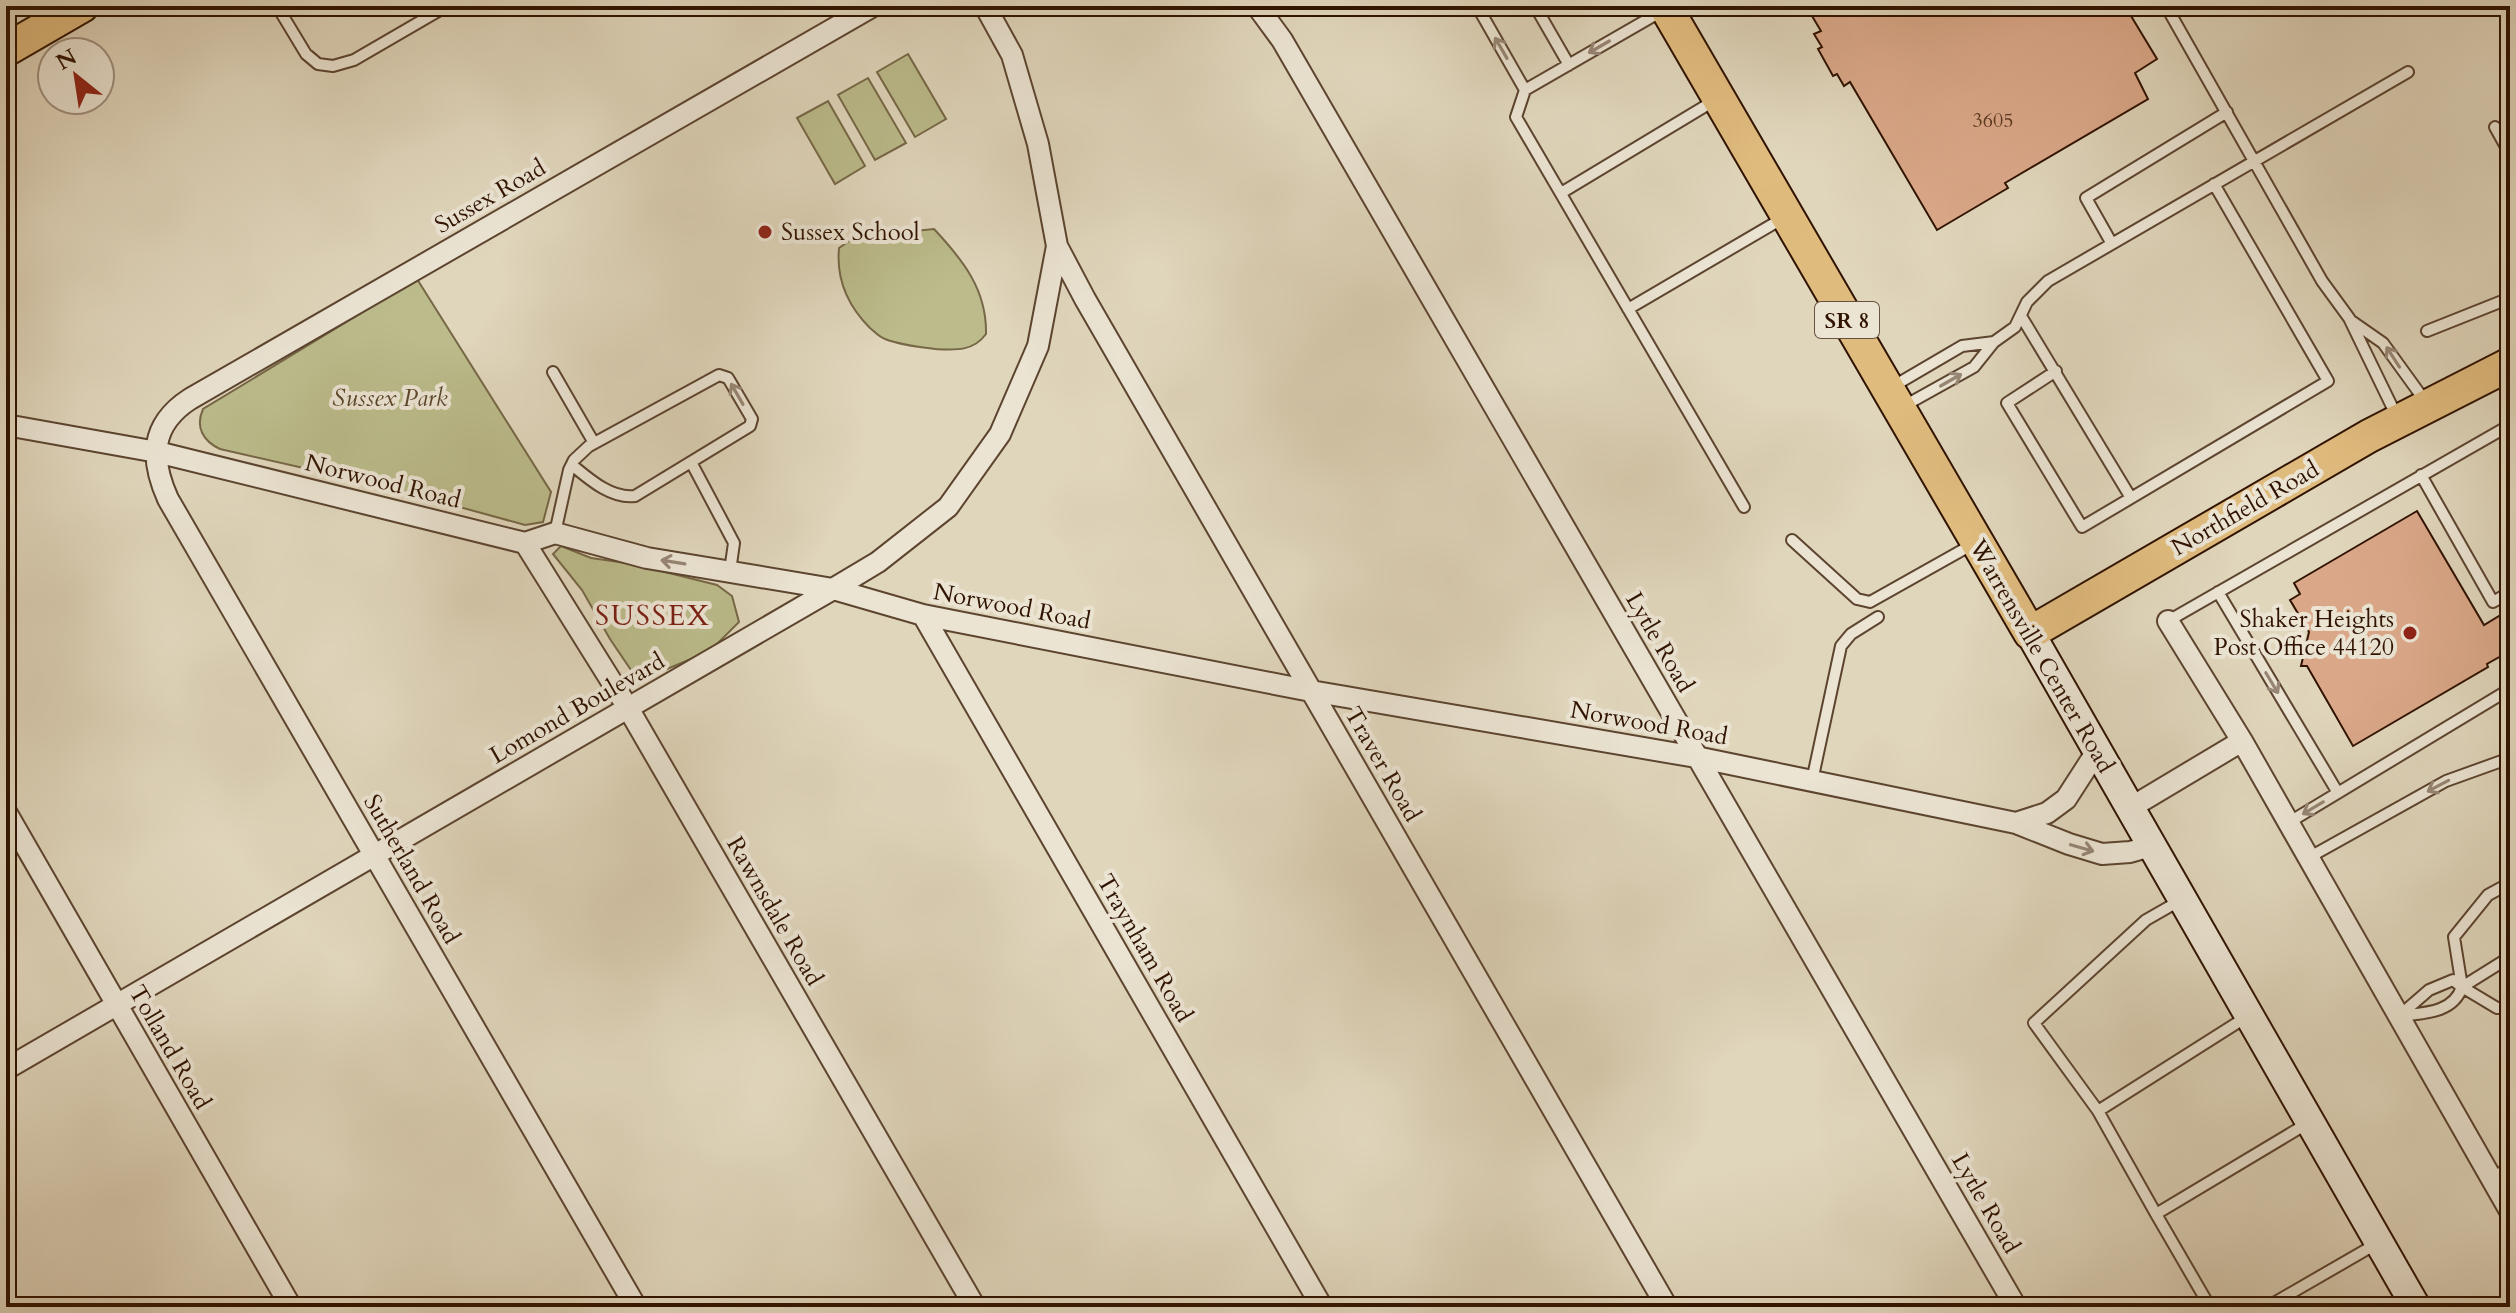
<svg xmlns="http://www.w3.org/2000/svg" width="2516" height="1313" viewBox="0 0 2516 1313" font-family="Cardo,serif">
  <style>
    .green { fill: #bbbb8b; stroke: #766746; stroke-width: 2 }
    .building { fill: #daa889; stroke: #301300; stroke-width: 2 }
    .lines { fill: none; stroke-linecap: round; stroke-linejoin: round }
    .lane-casing { stroke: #5c442f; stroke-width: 14 }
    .street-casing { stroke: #5c442f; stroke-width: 24 }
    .secondary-casing { stroke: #301300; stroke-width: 32 }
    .primary-casing { stroke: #301300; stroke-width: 36 }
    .lane { stroke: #ebe4d3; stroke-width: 10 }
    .street { stroke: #ebe4d3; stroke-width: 20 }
    .secondary { stroke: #ebe4d3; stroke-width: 28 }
    .primary { stroke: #e0bb7e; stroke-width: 32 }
    .oneway { stroke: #978674 }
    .poi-dot { fill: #8f2418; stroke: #ebe4d3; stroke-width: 3 }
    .labels { text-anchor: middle; stroke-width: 8; stroke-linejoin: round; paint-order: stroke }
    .number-label { font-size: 20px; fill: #5a3822 }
    .shield { fill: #ebe4d3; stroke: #68523f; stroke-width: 2 }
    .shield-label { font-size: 22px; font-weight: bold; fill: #301300 }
    .street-label { font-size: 24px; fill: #301300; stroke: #ebe4d3 }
    .poi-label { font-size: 24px; fill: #301300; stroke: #ebe4d3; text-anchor: start }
    .park-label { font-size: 24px; font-style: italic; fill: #5a452a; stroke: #ebe4d3 }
    .quarter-label { font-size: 28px; letter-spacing: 2px; fill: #7a1f14; stroke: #ebe4d3 }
  </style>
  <rect width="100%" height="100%" fill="#e0d6bc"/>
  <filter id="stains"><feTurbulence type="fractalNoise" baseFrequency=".0025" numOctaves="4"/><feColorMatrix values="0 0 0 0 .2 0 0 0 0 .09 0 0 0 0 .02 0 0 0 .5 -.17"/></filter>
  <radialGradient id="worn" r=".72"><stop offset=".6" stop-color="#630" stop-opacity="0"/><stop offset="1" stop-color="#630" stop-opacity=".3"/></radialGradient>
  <path class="green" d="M908,54l38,65 -31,18 -38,-65z
    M868,78l38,65 -31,17 -37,-65z
    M828,101l37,65 -30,18 -38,-66z
    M934,229c29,31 53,61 52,105 -13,18 -32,16 -51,15 -17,-2 -35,-4 -50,-10 -6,-2 -10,-7 -15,-11 -22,-22 -34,-48 -31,-80l16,-11z
    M417,279l134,213 -8,30 -18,3 -138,-38 -167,-38c-17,-8 -25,-22 -17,-40z
    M561,546l30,12 42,6 84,21 15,11 7,26 -29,29 -57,24 -20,-2 -23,-34 -28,-49 -29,-36z"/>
  <path class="building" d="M1806,6h319l32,53 -22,14 13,26 -143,84 3,5 -71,42 -87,-148 -6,4 -7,-12 -4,2 -15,-27 4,-2 -8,-13 7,-3z
    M2417,511l67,114 20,-12 6,11v27l-23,13 1,3 -135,79 -46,-80h-6l8,-34 -19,-32 10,-6 -6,-11z"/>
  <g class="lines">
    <defs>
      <path id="lane" d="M277,6l29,48 12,10 15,2 21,-6 93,-54
        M1477,6l48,84
        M1535,6l34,59
        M2166,6l156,275 27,37 49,101
        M1662,11l-137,79 -9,27 228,390
        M2495,127l15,27
        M1561,193l156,-94
        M2112,244l-26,-46 141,-86
        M1628,309l157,-92
        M2021,316l110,182 197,-117 -114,-197
        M2350,320l33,23 42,58
        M2427,331l83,-33
        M2056,371l-49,32 75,124 49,-29
        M553,372l41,71
        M1892,387l70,-41 32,-4
        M1904,406l70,-39 20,-25 21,-15 12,-25 21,-21 360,-209
        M691,462l43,81 -4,28
        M2421,475l72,127 17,-10
        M555,533l14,-63 5,-10 15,-14 130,-71 9,3 24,41 -2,7 -115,70c-24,3 -46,-17 -63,-31
        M1792,540l65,59 13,3 105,-59
        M2218,592l120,201
        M2168,621l342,-196
        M1812,781l29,-135 10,-12 27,-17
        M2288,823l222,-134
        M2308,858l138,-77 64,-23
        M2453,980l9,7c-9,27 -40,26 -63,29l30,-26z
        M2462,987l-8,-50 34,-42 22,-12
        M2462,987l48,-30
        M2462,987l35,21h13
        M2248,1016l-150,95 58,103 152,-91
        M2098,1111l-64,-88 112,-103 35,-20
        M2491,1178l19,-10
        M2156,1214l54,93
        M2267,1307l109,-63"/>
      <path id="street" d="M1257,6l25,34 734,1267
        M1057,246l28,53 582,1008
        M6,425l151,27 368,91 30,-10 92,25 186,31 90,26 388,76 385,66 320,66 53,21 33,10 28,-2 21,-6
        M525,543l103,165 347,599
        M923,615l399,692
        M2168,621l74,120 268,470
        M2130,808l112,-67
        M6,812l285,495
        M2016,823l31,-10 19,-14 31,-48
        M6,1069l827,-480 45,-27 70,-55 52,-73 38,-88 19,-100 -19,-102 -26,-89 -27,-49
        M636,1307l-468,-808c-18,-40 -18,-74 22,-100l683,-393"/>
      <path id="secondary" d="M2030,633l386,674"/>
      <path id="primary" d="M1665,6l365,627 339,-197 141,-72
        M6,50l76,-44"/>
    </defs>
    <use href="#lane" class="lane-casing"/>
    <use href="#street" class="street-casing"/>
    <use href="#secondary" class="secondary-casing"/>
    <use href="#primary" class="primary-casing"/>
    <use href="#lane" class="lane"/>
    <use href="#street" class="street"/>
    <use href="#secondary" class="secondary"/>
    <use href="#primary" class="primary"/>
  </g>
  <defs><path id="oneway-shaft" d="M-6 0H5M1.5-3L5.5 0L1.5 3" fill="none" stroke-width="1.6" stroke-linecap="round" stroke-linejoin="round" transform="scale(2)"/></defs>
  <g class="oneway">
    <use href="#oneway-shaft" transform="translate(1599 47) rotate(150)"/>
    <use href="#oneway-shaft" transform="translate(1501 48) rotate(-120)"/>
    <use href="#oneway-shaft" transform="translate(2393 357) rotate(-123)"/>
    <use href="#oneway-shaft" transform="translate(1951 380) rotate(-30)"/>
    <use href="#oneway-shaft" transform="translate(737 394) rotate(-120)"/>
    <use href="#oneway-shaft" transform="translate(673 562) rotate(-171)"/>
    <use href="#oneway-shaft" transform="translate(2272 683) rotate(59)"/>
    <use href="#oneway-shaft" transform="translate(2438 786) rotate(152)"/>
    <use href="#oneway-shaft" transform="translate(2313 808) rotate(149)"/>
    <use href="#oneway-shaft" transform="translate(2082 848) rotate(16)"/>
  </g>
  <g class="poi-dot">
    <circle cx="765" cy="232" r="8"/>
    <circle cx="2410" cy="633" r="8"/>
  </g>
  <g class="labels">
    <g class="number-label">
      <text x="1993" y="127">3605</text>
    </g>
    <rect class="shield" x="1815" y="302" width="64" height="36" rx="6"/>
    <g class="shield-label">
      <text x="1847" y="328">SR 8</text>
    </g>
    <g class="street-label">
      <text transform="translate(490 196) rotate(-30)" y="8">Sussex Road</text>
      <text transform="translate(383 481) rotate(14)" y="8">Norwood Road</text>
      <text transform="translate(2245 508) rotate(-30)" y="8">Northfield Road</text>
      <text transform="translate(1012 606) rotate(11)" y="8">Norwood Road</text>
      <text transform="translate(1660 642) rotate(60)" y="8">Lytle Road</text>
      <text transform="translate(2042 656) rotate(60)" y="8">Warrensville Center Road</text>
      <text transform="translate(577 708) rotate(-30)" y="8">Lomond Boulevard</text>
      <text transform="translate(1649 723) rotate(10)" y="8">Norwood Road</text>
      <text transform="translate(1383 764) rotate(60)" y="8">Traver Road</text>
      <text transform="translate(412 869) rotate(60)" y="8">Sutherland Road</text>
      <text transform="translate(775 911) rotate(60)" y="8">Rawnsdale Road</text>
      <text transform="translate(1145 948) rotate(60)" y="8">Traynham Road</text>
      <text transform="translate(170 1047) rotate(60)" y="8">Tolland Road</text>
      <text transform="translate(1986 1203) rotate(60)" y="8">Lytle Road</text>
    </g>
    <g class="poi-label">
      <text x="781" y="240">Sussex School</text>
      <text x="2394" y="627" text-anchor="end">Shaker Heights<tspan x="2394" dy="28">Post Office 44120</tspan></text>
    </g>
    <g class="park-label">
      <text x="390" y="406">Sussex Park</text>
    </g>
    <g class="quarter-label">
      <text x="653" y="625">SUSSEX</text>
    </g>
  </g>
  <rect width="2516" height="1313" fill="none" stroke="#e0d6bc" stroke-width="32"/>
  <rect x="8" y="8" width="2500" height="1297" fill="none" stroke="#301300" stroke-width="4"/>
  <rect x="16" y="16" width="2484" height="1281" fill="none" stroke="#301300" stroke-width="2"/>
  <g transform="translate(76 76) rotate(330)"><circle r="38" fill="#ebe4d3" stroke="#a0907f" stroke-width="2"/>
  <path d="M0-6L14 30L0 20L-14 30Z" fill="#8f2418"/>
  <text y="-12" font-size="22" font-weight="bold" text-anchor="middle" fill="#301300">N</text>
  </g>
  <rect width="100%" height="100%" filter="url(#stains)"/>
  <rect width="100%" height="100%" fill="url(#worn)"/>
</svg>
